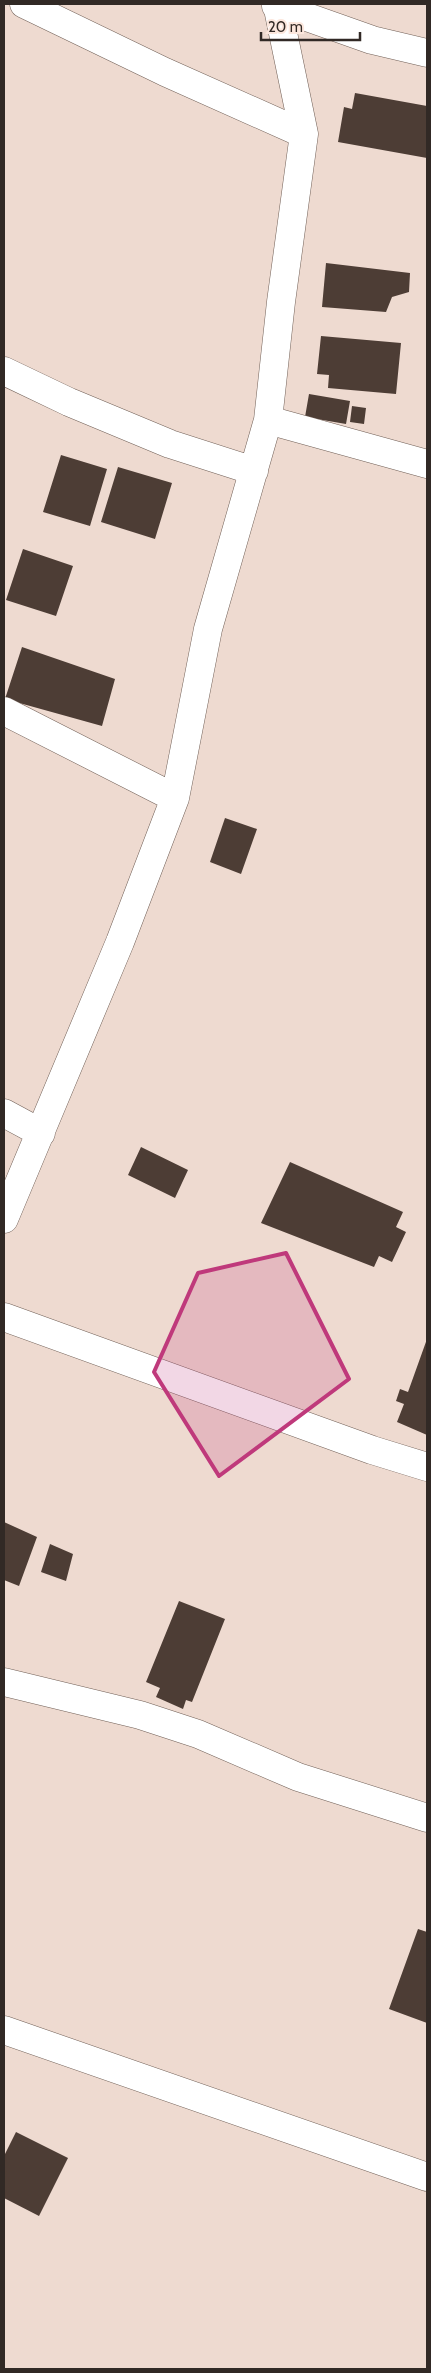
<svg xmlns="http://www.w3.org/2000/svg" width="431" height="2373" viewBox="0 0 431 2373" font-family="Cabin,sans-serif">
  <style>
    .building { fill: #4d3d35 }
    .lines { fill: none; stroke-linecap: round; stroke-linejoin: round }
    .street-casing { stroke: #726158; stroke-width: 29 }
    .street { stroke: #fff; stroke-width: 28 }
    .marked { fill: #bf397b; fill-opacity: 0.2; stroke: #bf397b; stroke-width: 4; stroke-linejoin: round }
  </style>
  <rect width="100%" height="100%" fill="#eedad0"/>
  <path class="building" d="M355,93l72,13v52l-89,-16 6,-35 8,2z
    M326,263l84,10 -1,19 -17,5 -6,15 -64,-5z
    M321,336l80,7 -5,51 -68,-6 1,-13 -12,-1z
    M309,394l41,7 -4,23 -41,-7z
    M352,406l14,2 -2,16 -14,-2z
    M61,455l46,14 -17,57 -47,-14z
    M118,467l54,16 -17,56 -54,-17z
    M23,549l50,17 -17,50 -50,-16z
    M22,647l93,32 -13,47 -97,-27z
    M225,818l32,11 -16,45 -31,-12z
    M141,1147l47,23 -13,28 -47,-23z
    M290,1162l113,50 -7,15 10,5 -14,30 -13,-6 -5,11 -113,-44z
    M427,1339v96l-30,-13 7,-18 -8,-3 4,-12 8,3z
    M4,1522l33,15 -18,49 -15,-6z
    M50,1544l23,10 -7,27 -25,-9z
    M179,1601l46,18 -33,83 -6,-2 -3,9 -27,-12 4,-9 -14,-6z
    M418,1929l9,3v91l-38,-14z
    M16,2132l52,26 -29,58 -35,-18v-42z"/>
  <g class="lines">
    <defs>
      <path id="street" d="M24,4l141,68 139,62
        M276,6l96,34 55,13
        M4,371l65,31 101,42 84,27
        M268,420l159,44
        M4,711l171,87
        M4,1113l37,20
        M4,1219l116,-277 55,-144 33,-169 60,-209 13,-118 23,-168 -27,-130
        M4,1317l368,133 55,17
        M4,1682l136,33 58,19 100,43 129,41
        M4,2030l423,147"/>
    </defs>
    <use href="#street" class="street-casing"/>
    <use href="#street" class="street"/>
  </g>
  <path class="marked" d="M286,1253l63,126 -130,97 -65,-104 44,-99z"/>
  <rect width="431" height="2373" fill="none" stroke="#312925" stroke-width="10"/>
  <path d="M261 32v8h99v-8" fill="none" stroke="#312925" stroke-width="2.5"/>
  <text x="268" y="32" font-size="15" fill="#312925" stroke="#fce7dd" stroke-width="4" paint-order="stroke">20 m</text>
</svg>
